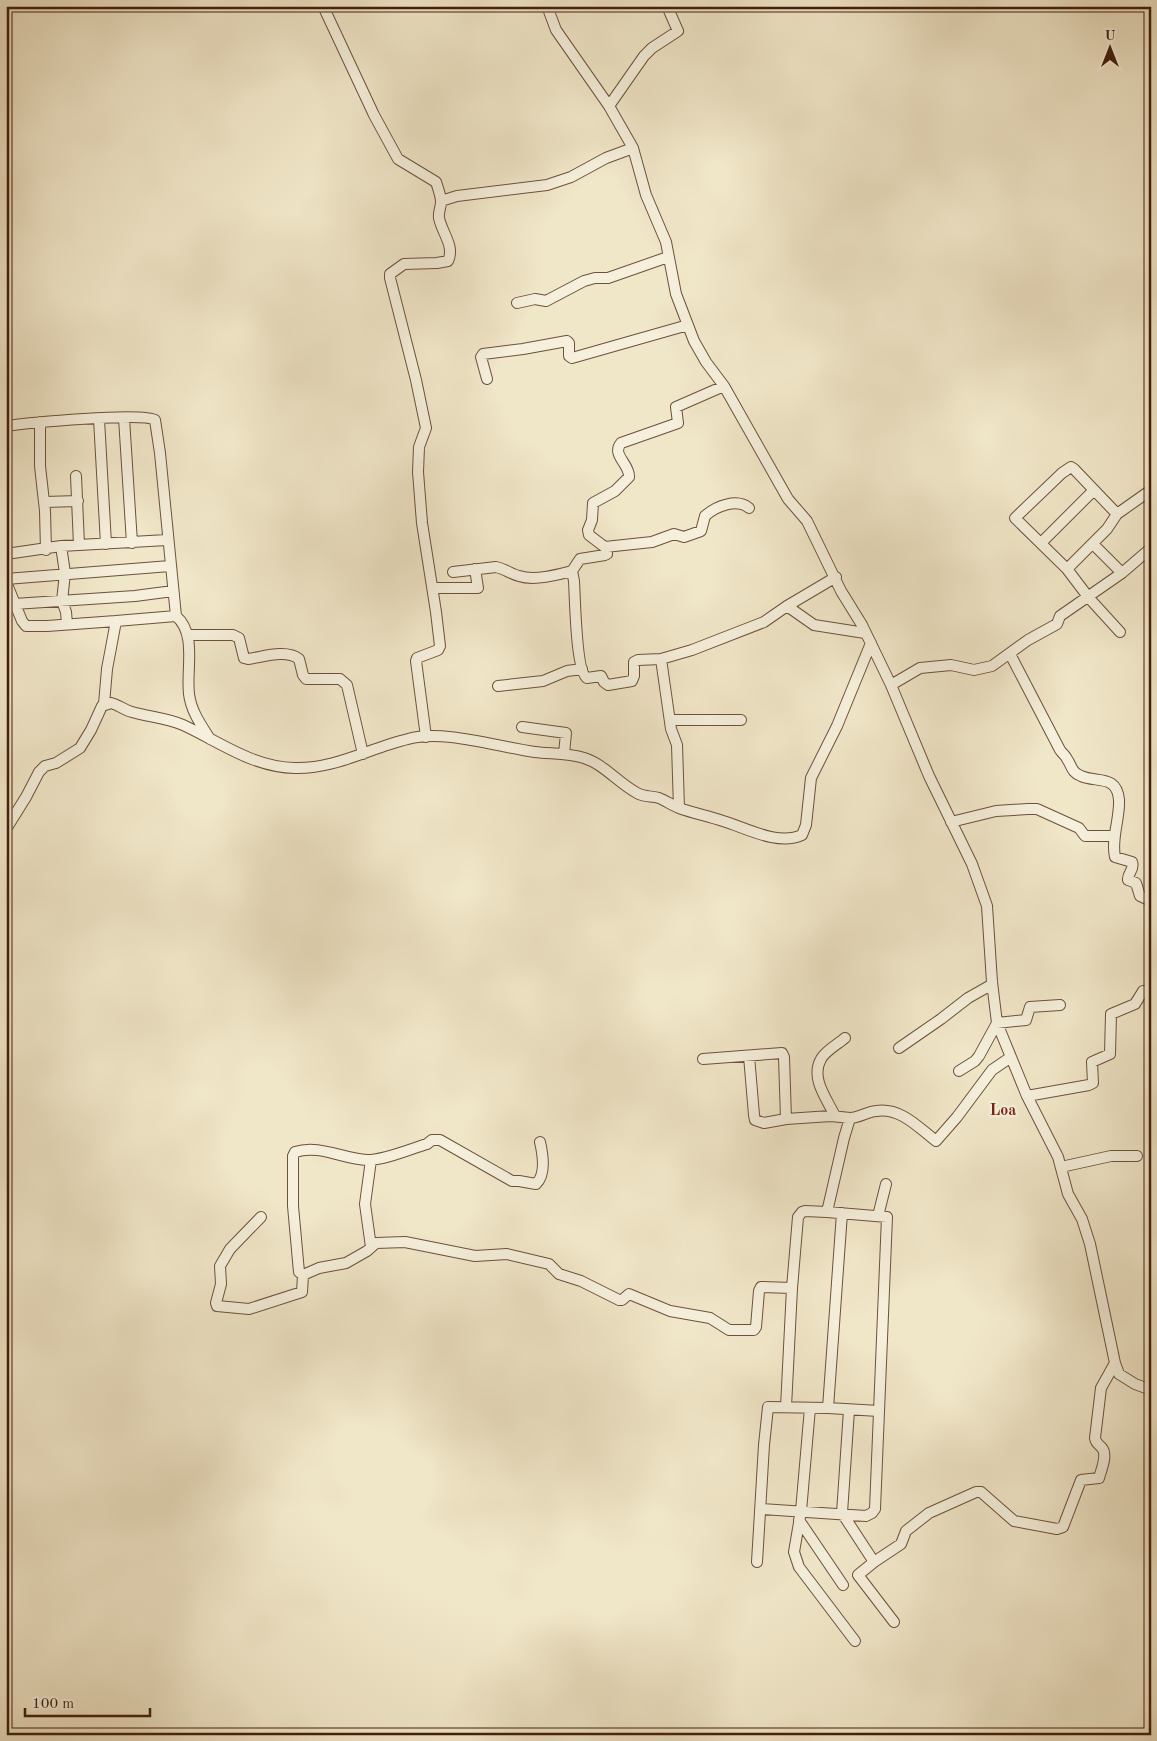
<svg xmlns="http://www.w3.org/2000/svg" width="1157" height="1741" viewBox="0 0 1157 1741" font-family="'Old Standard TT',serif">
  <style>
    .lines { fill: none; stroke-linecap: round; stroke-linejoin: round }
    .minor-casing { stroke: #6c513c; stroke-width: 12 }
    .minor { stroke: #f5efdb; stroke-width: 10 }
    .labels { text-anchor: middle; stroke-width: 4.5; stroke-linejoin: round; paint-order: stroke }
    .quarter-label { font-size: 16px; font-weight: bold; fill: #7a1f14; stroke: #f5efdb }
  </style>
  <rect width="100%" height="100%" fill="#f0e6c8"/>
  <filter id="stains"><feTurbulence type="fractalNoise" baseFrequency=".004" numOctaves="4"/><feColorMatrix values="0 0 0 0 .2 0 0 0 0 .09 0 0 0 0 .02 0 0 0 .5 -.17"/></filter>
  <radialGradient id="worn" r=".72"><stop offset=".6" stop-color="#630" stop-opacity="0"/><stop offset="1" stop-color="#630" stop-opacity=".3"/></radialGradient>
  <g class="lines">
    <defs>
      <path id="minor" d="M323,6l51,109 24,44 38,23c2,6 5,14 5,20 0,6 -3,10 -2,16 3,15 16,28 9,43l-11,2 -33,1 -14,10v4l26,102 10,48 -7,19 -1,25 4,51 14,89 4,34 -2,4 -21,8 -1,3 10,76
        M547,6l9,24 53,76 24,42 13,47 20,47 10,52 18,47 12,21 18,24 64,113 19,22 34,70 21,34 29,60 38,91 43,88 15,42 5,76 5,41 30,73 31,61 10,37 14,25 8,25 25,119 4,11 16,10 16,6
        M609,106l35,-50 8,-8 26,-17 -11,-25
        M441,201l16,-5 90,-11 24,-8 35,-19 27,-10
        M517,303l18,-4 11,2 38,-20 11,-3h13l60,-21
        M487,379l-6,-22 2,-3 40,-5 44,-8 2,2v13l3,2 116,-33
        M124,418l8,125
        M99,419l7,125
        M40,422v44l5,45 1,39
        M6,426c21,-3 137,-14 149,-6l5,33 16,163
        M76,476l3,69
        M45,502l33,-1
        M1117,514l-43,-45 -3,-2 -9,6 -47,45 52,51 22,29 31,34
        M1041,543l53,-53
        M1093,544l29,29
        M61,546l4,27 -3,28 4,11 1,12
        M605,547l47,-5 22,-8 10,3 17,-6 4,-15c11,-10 32,-18 44,-8
        M6,554l55,-8 106,-6
        M1067,569l40,-40 10,-15 34,-24
        M572,571l2,10c1,16 2,91 13,97l14,-2 3,6 4,3 24,-4 2,-5v-14l4,-2 23,-1 31,-9 72,-28 23,-16 49,-29
        M453,572l43,-5c9,2 15,7 23,9 15,5 38,-1 53,-5l8,-12 25,-4 2,-1 -1,-6 -17,-13 -1,-5 4,-10 1,-17 22,-12 14,-14c1,-13 -18,-22 -8,-34l57,-20 -2,-16 48,-21
        M6,579l164,-13
        M6,582l16,39 4,5h21l69,-5
        M433,588h45l-3,-19
        M14,604l121,-8 38,-5
        M787,606l27,19 51,8
        M188,635h45l6,3 5,20 4,1c15,-2 38,-10 51,0l4,16 3,4h34l7,6 16,69
        M1010,654l50,96c2,3 6,6 7,9 5,7 4,13 14,17 15,7 36,-2 38,24 1,19 -8,38 -4,57l17,5c3,8 -5,11 -4,18l8,3 4,13 11,5
        M661,659l10,70 6,16 2,63
        M891,685l29,-17 31,-3 23,5 18,-4 36,-26 29,-16 3,-8 62,-43 29,-25
        M498,686l45,-5 24,-10 15,-2
        M104,704l3,-35 9,-48 60,-5c21,18 10,53 13,78 2,17 12,31 21,45
        M670,720h71
        M522,727l44,6 -2,21
        M951,822l45,-11 32,-2h9l42,19 6,8h29
        M6,829l20,-32 13,-25 6,-6 11,-3 24,-15 11,-18 11,-24 9,-3c8,2 13,7 21,9 17,5 35,6 51,13 37,17 69,42 112,43 40,1 75,-20 113,-29 36,-10 89,8 127,13 16,2 33,1 49,6 20,6 34,25 53,35 6,4 15,3 22,5 7,3 13,7 20,10 14,5 29,8 44,13 23,7 55,25 79,14l4,-10 5,-47 26,-52 34,-83
        M899,1048l42,-29 27,-21 23,-13 1,-3
        M749,1056l5,59 1,5 9,3 22,-4
        M703,1059l79,-6 2,4 2,62 45,-3 19,2
        M959,1071l16,-10 4,-5 18,-33 29,-3 4,-13 30,-2
        M1027,1096l62,-11 4,-2 -1,-21 18,-8 1,-40 24,-10 8,-13h8
        M835,1116c-8,-17 -25,-38 -14,-57 4,-8 17,-15 24,-21
        M371,1160l-6,44 6,43
        M1061,1167l50,-11h26
        M878,1216l8,-32
        M261,1217l-31,32 -10,17 1,18 -5,19 1,3 32,3 53,-17 1,-17 -4,-3 -6,-66v-50l2,-4c24,-8 48,7 72,8 18,0 43,-11 60,-16l5,-4h8l72,41h7l17,3c10,-9 7,-29 4,-42
        M303,1275l16,-7 27,-5 21,-12 9,-8 29,-1 70,14 32,-2 42,10 10,10 22,7 38,19h3l7,-6 41,17 40,7 19,12h25l2,-3 3,-36 2,-4 31,1
        M786,1407l6,-119 6,-71 4,-5 3,-1 22,1
        M810,1408l-9,103 -7,41 5,15 56,74
        M828,1408l14,-195
        M849,1410l-7,103 32,49
        M761,1509l105,7 6,-3 3,-4 12,-292 -60,-5 17,-74 6,-20c9,0 16,-6 26,-7 24,-4 42,16 60,30l21,-24 35,-47 19,-13
        M799,1520l44,65
        M757,1562l7,-117 4,-38 60,1 51,3
        M894,1622l-36,-47 16,-13 27,-18 5,-13 23,-18 47,-21h5l33,29 43,8 6,-2 18,-47 18,-2c2,-8 9,-23 3,-30 -3,-4 -6,-4 -7,-10l6,-50 14,-25"/>
    </defs>
    <use href="#minor" class="minor-casing"/>
    <use href="#minor" class="minor"/>
  </g>
  <g class="labels">
    <g class="quarter-label">
      <text x="1003" y="1115">Loa</text>
    </g>
  </g>
  <rect width="1157" height="1741" fill="none" stroke="#f0e6c8" stroke-width="25"/>
  <rect x="8" y="8" width="1142" height="1726" fill="none" stroke="#401f0d" stroke-width="2.5"/>
  <rect x="12" y="12" width="1132" height="1716" fill="none" stroke="#401f0d"/>
  <g transform="translate(1110 48)" stroke="#f5efdb" stroke-width="4" paint-order="stroke">
  <path d="M0-4L9 19L0 12L-9 19Z" fill="#401f0d"/>
  <text y="-8" font-size="14" font-weight="bold" text-anchor="middle" fill="#401f0d">U</text>
  </g>
  <path d="M25 1708v8h125v-8" fill="none" stroke="#401f0d" stroke-width="2.5"/>
  <text x="32" y="1708" font-size="15" fill="#401f0d" stroke="#f5efdb" stroke-width="4" paint-order="stroke">100 m</text>
  <rect width="100%" height="100%" filter="url(#stains)"/>
  <rect width="100%" height="100%" fill="url(#worn)"/>
</svg>
